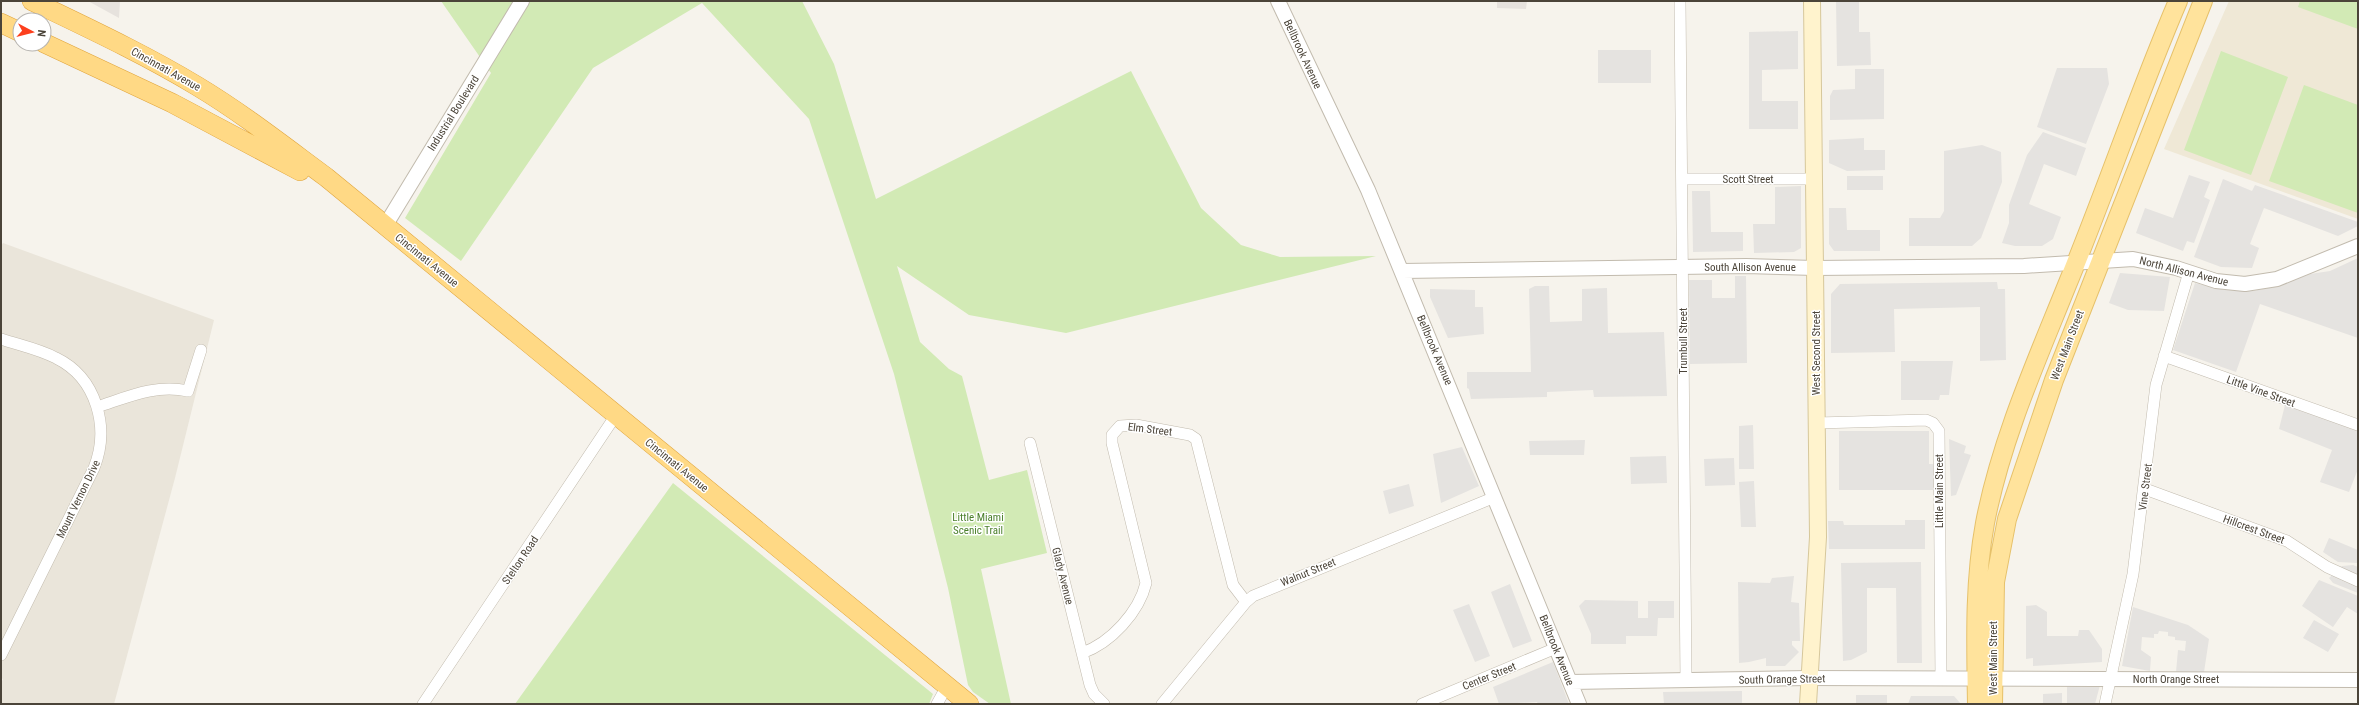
<svg xmlns="http://www.w3.org/2000/svg" width="2359" height="705" viewBox="0 0 2359 705" font-family="'Roboto Condensed',sans-serif">
  <style>
    .residential { fill: #eae5da }
    .industrial { fill: #e6e2dd }
    .education { fill: #efe8d6 }
    .green { fill: #d2eab5 }
    .parking { fill: #e5e3e0 }
    .lines { fill: none; stroke-linecap: round; stroke-linejoin: round }
    .minor-casing { stroke: #c2bbae; stroke-width: 12 }
    .tertiary-casing { stroke: #c2bbae; stroke-width: 16 }
    .secondary-casing { stroke: #d6c79b; stroke-width: 18 }
    .primary-casing { stroke: #e6c16a; stroke-width: 20 }
    .trunk-casing { stroke: #e0a43c; stroke-width: 20 }
    .minor { stroke: #fff; stroke-width: 11 }
    .tertiary { stroke: #fff; stroke-width: 14 }
    .secondary { stroke: #fff3cd; stroke-width: 16 }
    .primary { stroke: #ffe39c; stroke-width: 18 }
    .trunk { stroke: #ffd985; stroke-width: 19 }
    .labels { text-anchor: middle; stroke-width: 3; stroke-linejoin: round; paint-order: stroke }
    .street-label { font-size: 11px; fill: #4b4439; stroke: #fff }
    .park-label { font-size: 11px; fill: #4a7f2a; stroke: #fff }
  </style>
  <rect width="100%" height="100%" fill="#f6f3ec"/>
  <path class="residential" d="M3,243l211,77 -39,158 -61,226h-113v-21l2,-4 -2,-1v-432z"/>
  <path class="industrial" d="M88,1h32l-1,17z
    M1497,1h30l-1,8 -29,-1z"/>
  <path class="education" d="M2229,1h129v218l-194,-70z"/>
  <path class="green" d="M441,1h361l32,63 42,135 255,-128 70,137 40,37 39,12 96,-1 -310,77 -97,-18 -72,-49 23,76 29,27 13,7 27,104 38,-10 20,83 -66,16 30,135h-21l-17,-12 -5,-7 -20,-97 -54,-214 -85,-255 -107,-116 -109,65 -132,193 -56,-43 86,-145z
    M2300,1h58v28l-60,-22z
    M2221,51l67,26 -37,98 -67,-25z
    M2304,85l54,20v108l-89,-32z
    M673,483l260,211 -4,10h-414z"/>
  <path class="parking" d="M1836,1h23v31h11l1,33 -34,1z
    M1798,31v38l-36,1v31h36v28h-49v-97z
    M1598,50h53v33h-53z
    M2057,68h50l2,16 -23,60 -49,-17z
    M1855,69h29v50l-54,1v-24l3,-6 22,-1z
    M2043,132l43,16 -10,28 -32,-12 -15,40 32,13 -8,22 -11,7h-27l-13,-3 7,-20v-18l18,-50z
    M1864,138v12h21v20l-38,1 -18,-8v-23z
    M1982,145l19,7 1,30 -21,56 -9,8h-63v-28h31l4,-7v-60z
    M2189,175l21,7 -6,15 6,3 -16,43 -7,-2 -4,10 -47,-18 9,-25 28,10z
    M1847,176h36v14h-36z
    M2223,179l29,12 3,-6 103,37v4l-20,10 -74,-28 -14,36 9,4 -7,20 -31,-1 -27,-10z
    M1801,186v62l-7,4 -40,1 -1,-29h22v-37z
    M1692,191h18l1,41h32v19l-50,1z
    M1829,208h17l1,22h33v21h-46l-5,-7z
    M2358,258v80l-98,-34 -24,68 -63,-22 22,-67 30,7 28,1 25,-5 32,-12 20,-3z
    M2120,273l50,4 -6,34 -36,-1 -19,-7z
    M1735,276h11l1,87 -57,1 -1,-84h23v18h23z
    M1997,282l1,7h7l1,71 -26,1v-54l-86,2 1,43 -64,1v-59l9,-10z
    M1535,286h14l1,36 32,-1v-32l25,-1 1,45 56,-1 3,64 -73,1 -1,-7 -46,2v5l-76,2 -2,-10 -2,-1v-16h64l-2,-83z
    M1430,289l45,1v17h8l1,27 -36,4 -18,-41z
    M1901,361h52l-4,34h-9l-1,5h-38z
    M2285,405l73,25v39l-9,23 -29,-10 12,-32 -53,-21z
    M1753,425l1,44h-15v-43z
    M1839,431h90v33h5v26h-95z
    M1949,439l17,7 -2,7 7,2 -15,40 -5,1z
    M1585,440l-1,15h-54l-1,-14z
    M1462,447l17,39 -38,17 -8,-49z
    M1666,456l1,27 -36,1 -1,-27z
    M1734,458l1,27 -30,1 -1,-27z
    M1754,481l2,46h-15l-2,-45z
    M1409,484l5,22 -25,8 -6,-23z
    M1905,520h20v29h-96l-1,-28h15l1,4h61z
    M2329,538l29,12v13l-20,-1 -15,-10z
    M1921,562l1,101h-25l-1,-75h-29v64l-16,8 -8,1 -2,-98z
    M2353,565l5,2v26l-25,-10 -4,-5 13,-12z
    M1794,576l-3,26 8,1 1,38h-8v4l7,7 -14,14h-19v-8l-17,4 -10,1 -1,-81 32,1 2,-5z
    M2319,580l39,16v18l-11,-7 -14,20 -31,-21z
    M1510,584l22,57 -19,7 -22,-56z
    M1585,600l53,1v17h10v-17h26v17h-16l-1,18h-31v8h-35v-10l-12,-28z
    M1469,604l21,52 -15,6 -22,-52z
    M2036,605l11,7v24h31l1,-6h10l13,19v13l-69,4v-8l-7,1v-53z
    M2133,607l55,18 21,14 -5,33h-28l2,-22 7,1 1,-10 -11,-1v-3l-7,-1v-4l-9,-1 -1,3h-4v4l-12,-1 -1,13 10,7 -1,14 -28,-5z
    M2314,620l25,14 -11,18 -25,-14z
    M1553,662l16,42h-31l-1,-2 -38,2 -6,-17z
    M2100,685l-5,19h-28v-18z
    M1742,691v13h-78l-1,-12z
    M2062,693v11h-19v-10z
    M1887,695v9h-31v-9z
    M1911,696h43l7,8h-53z"/>
  <g class="lines">
    <defs>
      <path id="minor" d="M1680,1l6,680
        M1682,179h132
        M1,339c18,6 38,10 55,19 41,20 54,70 38,110l-93,187
        M2164,356l194,69
        M97,407c31,-10 58,-23 91,-16l13,-41
        M1817,423l109,-3 7,3 6,8 2,248
        M1030,443l60,242 4,9 10,10
        M2145,489l142,52 40,26 31,14
        M1082,653c29,-10 57,-41 64,-70l-34,-140v-8l8,-9 16,-1 54,10 6,4 37,146 13,17
        M423,704l193,-289
        M937,704l10,-18
        M1162,704l84,-102 7,-6 242,-99
        M1422,704l134,-56
        M2105,704l28,-130 23,-189 33,-113"/>
      <path id="tertiary" d="M1278,1l90,189 211,514
        M385,226l137,-225
        M1402,271l344,-5 69,2 209,-2 109,-7 43,9 40,13 29,3 32,-5 81,-33
        M1570,682l238,-4 550,2"/>
      <path id="secondary" d="M1808,704l10,-167 -6,-536"/>
      <path id="primary" d="M1977,704c-1,-61 -3,-121 8,-181 16,-83 51,-161 82,-238 39,-94 71,-191 111,-284
        M1993,704l2,-122 12,-63 47,-139 149,-379"/>
      <path id="trunk" d="M32,1c56,27 112,53 165,85 45,27 87,60 129,91l643,527
        M1,23l19,9
        M44,43l128,60 128,68"/>
    </defs>
    <use href="#minor" class="minor-casing"/>
    <use href="#tertiary" class="tertiary-casing"/>
    <use href="#secondary" class="secondary-casing"/>
    <use href="#primary" class="primary-casing"/>
    <use href="#trunk" class="trunk-casing"/>
    <use href="#minor" class="minor"/>
    <use href="#tertiary" class="tertiary"/>
    <use href="#secondary" class="secondary"/>
    <use href="#primary" class="primary"/>
    <use href="#trunk" class="trunk"/>
  </g>
  <g class="labels">
    <g class="street-label">
      <text transform="translate(1303 54) rotate(65)" y="4">Bellbrook Avenue</text>
      <text transform="translate(166 69) rotate(29)" y="4">Cincinnati Avenue</text>
      <text transform="translate(453 113) rotate(-58)" y="4">Industrial Boulevard</text>
      <text x="1748" y="183">Scott Street</text>
      <text transform="translate(427 260) rotate(39)" y="4">Cincinnati Avenue</text>
      <text x="1750" y="271">South Allison Avenue</text>
      <text transform="translate(2184 271) rotate(14)" y="4">North Allison Avenue</text>
      <text transform="translate(1683 341) rotate(-90)" y="4">Trumbull Street</text>
      <text transform="translate(2067 345) rotate(-69)" y="4">West Main Street</text>
      <text transform="translate(1435 350) rotate(67)" y="4">Bellbrook Avenue</text>
      <text transform="translate(1816 353) rotate(-90)" y="4">West Second Street</text>
      <text transform="translate(2261 391) rotate(20)" y="4">Little Vine Street</text>
      <text transform="translate(1150 429) rotate(7)" y="4">Elm Street</text>
      <text transform="translate(677 465) rotate(39)" y="4">Cincinnati Avenue</text>
      <text transform="translate(2145 487) rotate(-83)" y="4">Vine Street</text>
      <text transform="translate(1939 491) rotate(-90)" y="4">Little Main Street</text>
      <text transform="translate(78 499) rotate(-64)" y="4">Mount Vernon Drive</text>
      <text transform="translate(2254 529) rotate(20)" y="4">Hillcrest Street</text>
      <text transform="translate(520 560) rotate(-56)" y="4">Stelton Road</text>
      <text transform="translate(1308 572) rotate(-22)" y="4">Walnut Street</text>
      <text transform="translate(1063 576) rotate(76)" y="4">Glady Avenue</text>
      <text transform="translate(1557 650) rotate(68)" y="4">Bellbrook Avenue</text>
      <text transform="translate(1993 658) rotate(-90)" y="4">West Main Street</text>
      <text transform="translate(1489 676) rotate(-22)" y="4">Center Street</text>
      <text transform="translate(1782 679) rotate(-1)" y="4">South Orange Street</text>
      <text x="2176" y="683">North Orange Street</text>
    </g>
    <g class="park-label">
      <text x="978" y="521">Little Miami<tspan x="978" dy="13">Scenic Trail</tspan></text>
    </g>
  </g>
  <rect width="2359" height="705" fill="none" stroke="#4b4439" stroke-width="4"/>
  <g transform="translate(32 32) rotate(97)"><circle r="19" fill="#ffffff" stroke="#b7b4b0"/>
  <path d="M0-3L7 15L0 10L-7 15Z" fill="#fc3f1d"/>
  <text y="-6" font-size="11" font-weight="bold" text-anchor="middle" fill="#4b4439">N</text>
  </g>
</svg>
